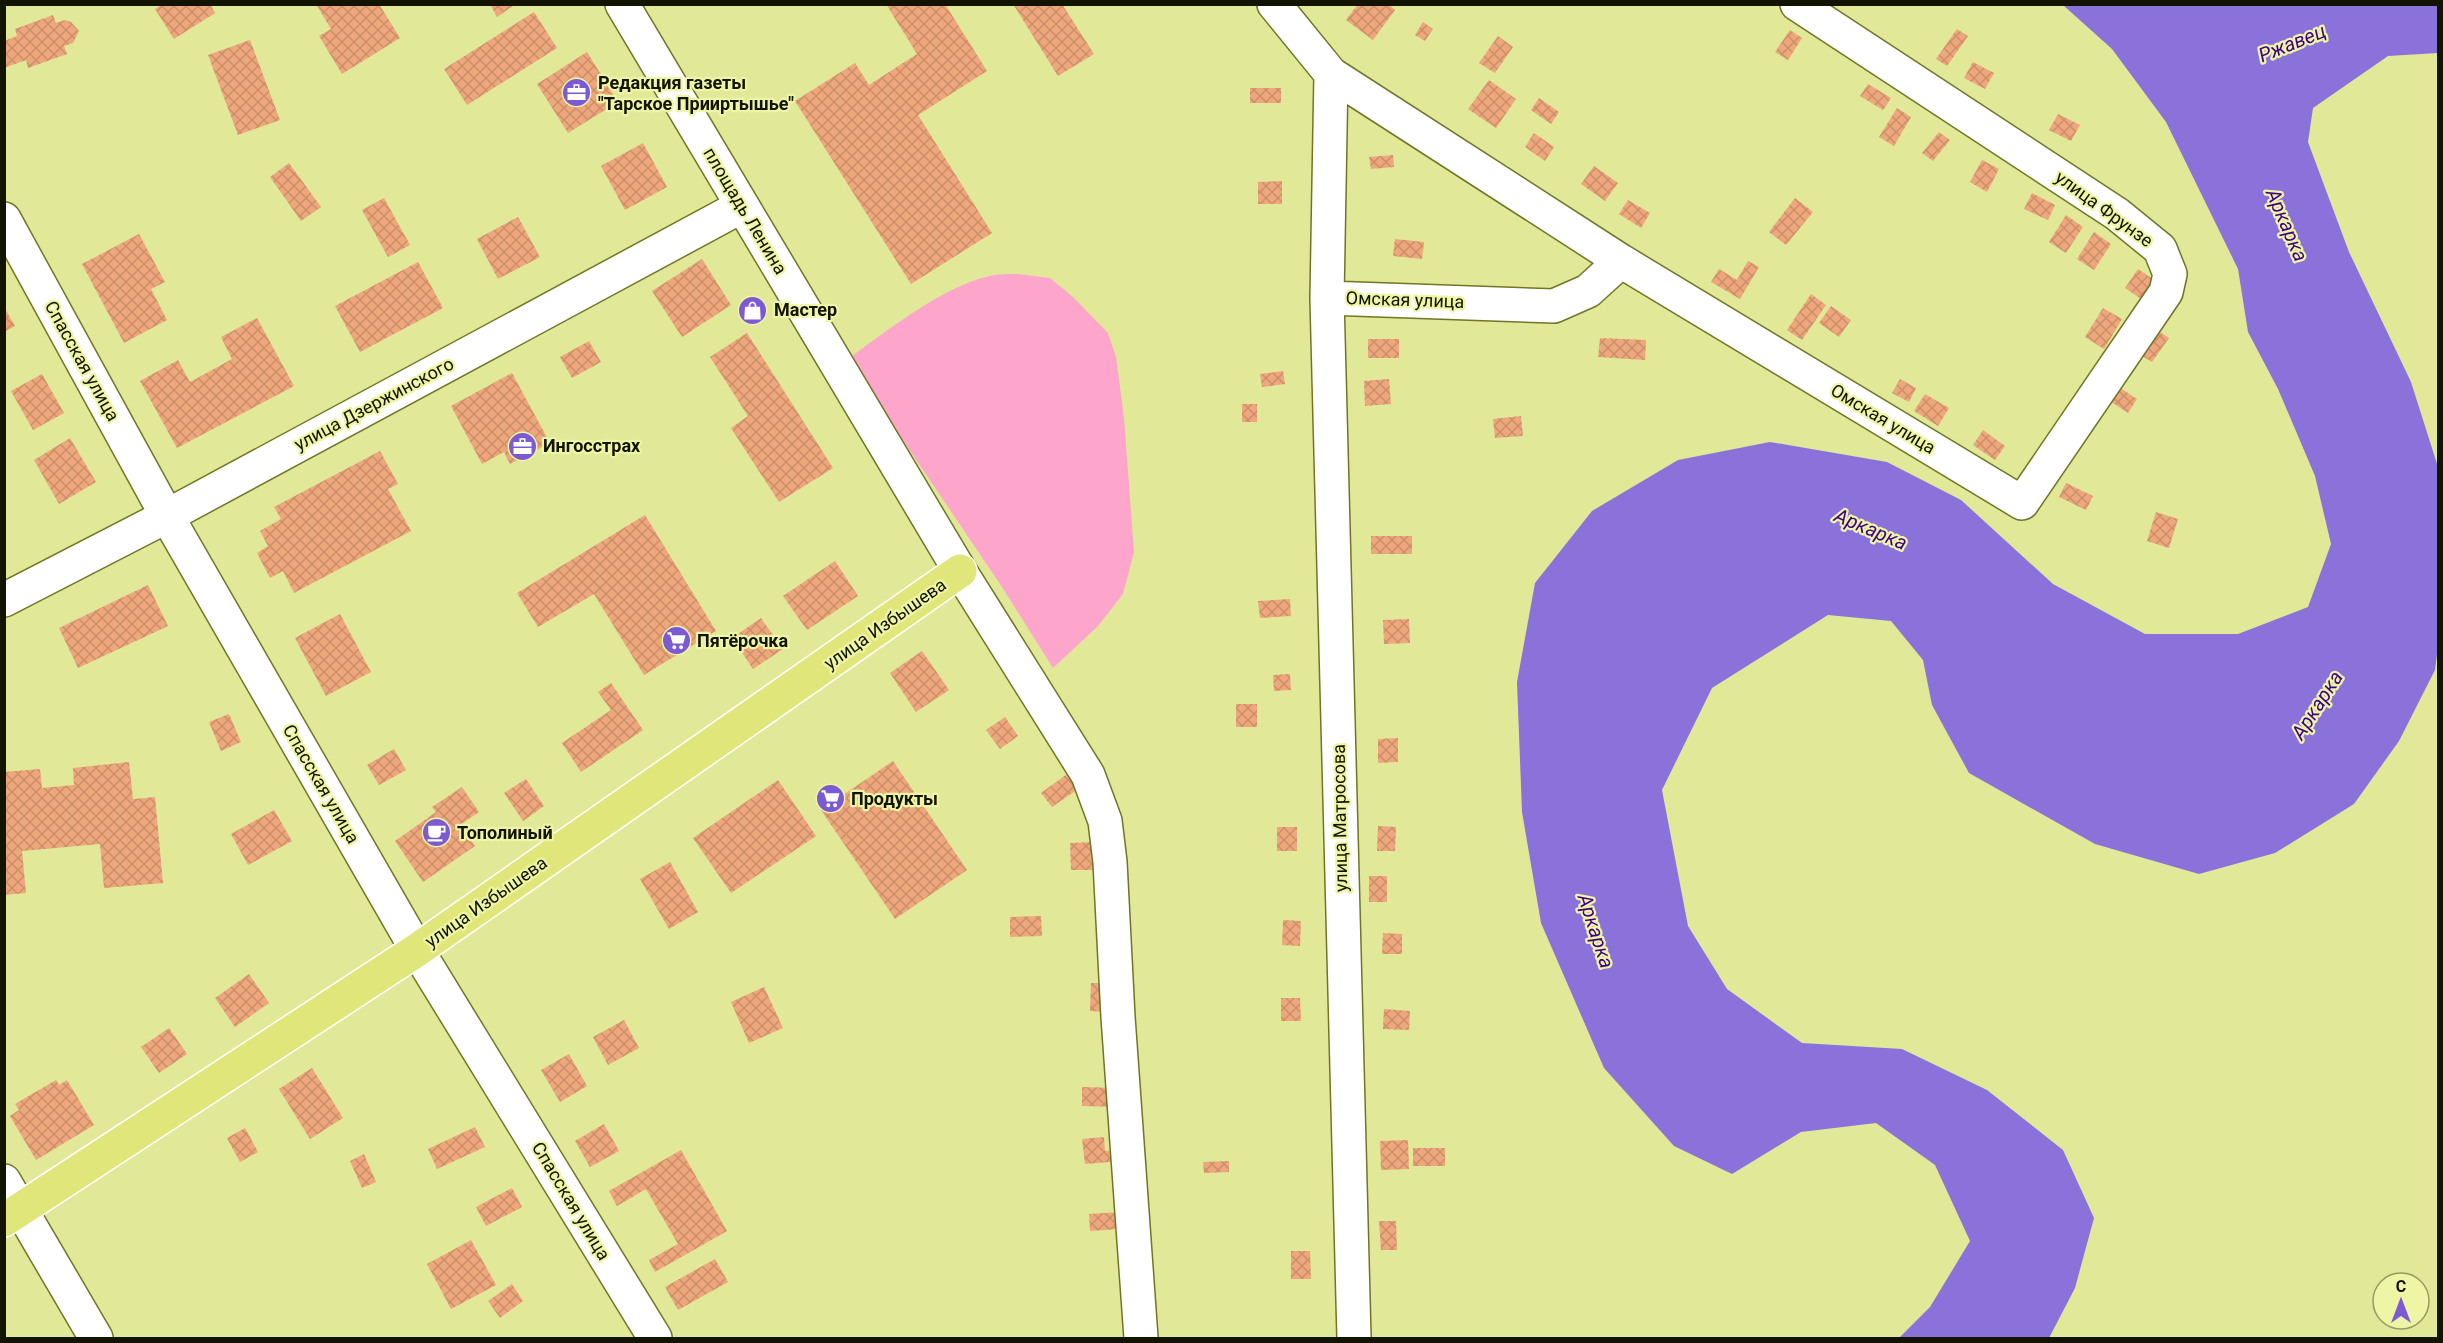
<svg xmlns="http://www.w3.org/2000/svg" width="2443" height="1343" viewBox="0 0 2443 1343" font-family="Roboto,sans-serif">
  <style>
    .green { fill: #fda5cb }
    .water { fill: #8b72db }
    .building { fill: url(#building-cross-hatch) }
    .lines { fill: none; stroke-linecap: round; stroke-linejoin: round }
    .minor-casing { stroke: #717525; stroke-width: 36 }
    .major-casing { stroke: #fff; stroke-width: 36 }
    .minor { stroke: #fff; stroke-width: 33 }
    .major { stroke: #e1e67b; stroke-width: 33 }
    .labels { text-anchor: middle; stroke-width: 4.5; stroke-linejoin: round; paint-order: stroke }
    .poi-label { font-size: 18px; font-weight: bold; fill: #131400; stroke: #eef5a5; text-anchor: start }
    .street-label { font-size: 18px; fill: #131400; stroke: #eef5a5 }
    .water-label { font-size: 20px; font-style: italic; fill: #3e0088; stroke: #eef5a5 }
  </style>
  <defs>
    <pattern id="building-cross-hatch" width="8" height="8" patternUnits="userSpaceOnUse" patternTransform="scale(1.5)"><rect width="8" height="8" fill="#eea77c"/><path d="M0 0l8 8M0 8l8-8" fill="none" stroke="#cb8f69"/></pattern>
  </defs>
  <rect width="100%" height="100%" fill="#e1e898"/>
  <path class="green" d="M1018,274l32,4 23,19 35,36 8,24 8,61 10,134 -11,42 -25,32 -45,42 -53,-84 -152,-225c37,-27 97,-74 142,-83 8,-2 19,-2 28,-2z"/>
  <path class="water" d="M2063,5h375v48l-50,3 -75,52 -5,34 41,110 62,130 27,85v180l-3,23 -36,71 -45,63 -79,49 -76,21 -104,-30 -126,-71 -37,-68 -9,-45 -32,-39 -63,-6 -116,73 -50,102 26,136 39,63 75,54 100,6 85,41 76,60 31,68 -19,70 -26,50h-150l31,-31 40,-66 -35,-76 -59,-42 -75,9 -69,42 -58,-28 -70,-78 -63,-145 -19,-111 -5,-130 18,-99 57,-72 86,-51 92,-18 117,20 74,38 92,84 92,50h93l70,-27 23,-63 -16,-68 -37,-87 -30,-57 -10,-63 -72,-147 -54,-73z"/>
  <path class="building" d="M163,4h47l5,9 -41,26 -19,-30z
    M316,4h63l21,34 -58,36 -23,-38 12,-7z
    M490,4h26l-19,13z
    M886,4h59l42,67 -69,44 74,118 -81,51 -116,-183 60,-38 14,22 48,-31z
    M1013,4h49l32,50 -36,22z
    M1358,4h30l7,6 -22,30 -27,-20z
    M534,12l23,36 -90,57 -23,-36z
    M53,15l3,8 9,-3 6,2 8,9 -6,12 -9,3 3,8 -39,14 -2,-8 -22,8v-27l13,-5 -2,-7z
    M1423,22l10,7 -8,12 -10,-6z
    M1957,29l11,7 -21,30 -11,-7z
    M1790,30l12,8 -14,22 -13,-8z
    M1498,36l15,11 -18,26 -16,-10z
    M250,40l30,80 -42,15 -30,-80z
    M587,52l31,50 -50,31 -31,-49z
    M1973,62l21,11 -9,16 -21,-11z
    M1489,80l27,19 -20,29 -28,-19z
    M1868,84l23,14 -8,12 -23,-14z
    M1250,88h31v15h-31z
    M1539,98l20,14 -8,12 -20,-14z
    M1897,108l14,9 -17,29 -15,-9z
    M2058,114l22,11 -9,16 -22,-11z
    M1939,132l11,8 -17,21 -11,-8z
    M1534,133l20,14 -9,14 -20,-14z
    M643,143l24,44 -42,23 -24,-44z
    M1393,155l1,12 -23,2 -2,-12z
    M1982,160l17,9 -12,23 -17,-10z
    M289,163l32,44 -20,14 -31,-44z
    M1594,166l24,17 -13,18 -24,-17z
    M1282,181v23h-24v-22z
    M2032,193l23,12 -7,15 -24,-11z
    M384,198l26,47 -22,12 -26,-47z
    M1795,198l18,14 -27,33 -17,-13z
    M1628,200l22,13 -9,15 -22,-14z
    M2066,215l17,12 -17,26 -17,-11z
    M518,217l22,40 -42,22 -21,-40z
    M2094,232l17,12 -17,26 -17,-11z
    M139,234l26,48 -14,7 16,31 -43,23 -42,-79z
    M1395,239l29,3 -2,17 -29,-3z
    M702,259l29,46 -49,32 -30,-46z
    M1748,261l11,6 -19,32 -29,-17 8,-13 18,11z
    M418,262l25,46 -83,44 -25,-46z
    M2138,269l22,15 -13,19 -22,-15z
    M1811,294l15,11 -24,35 -15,-10z
    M1831,306l20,14 -12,17 -20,-14z
    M4,307l11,19 -11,6z
    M2103,308l19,11 -18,30 -19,-12z
    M257,318l37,68 -117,62 -37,-67 38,-21 12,22 42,-23 -11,-22z
    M2152,327l17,11 -17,24 -16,-10z
    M747,333l86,135 -54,34 -48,-74 17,-12 -38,-59z
    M1600,338l46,2 -1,20 -47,-3z
    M1368,339h31v19h-31z
    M589,341l12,21 -29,16 -12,-21z
    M1283,371l2,13 -23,3 -2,-13z
    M512,373l38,70 -40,21 -6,-12 -22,12 -31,-58z
    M42,374l22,39 -31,17 -22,-39z
    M1389,379l2,25 -26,2 -1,-25z
    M1900,379l16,9 -7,14 -17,-9z
    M2116,385l21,14 -9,14 -21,-14z
    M1925,394l24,14 -11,18 -24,-15z
    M1242,404h15v18h-15z
    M1521,416l2,20 -28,2 -2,-19z
    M1983,430l22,16 -10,14 -22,-15z
    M70,438l26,44 -37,22 -25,-44z
    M380,451l18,33 -10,5 23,42 -117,62 -11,-22 -13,7 -13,-25 11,-7 -8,-15 21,-12 -7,-12z
    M2066,483l27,13 -7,14 -27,-13z
    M2156,512l22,7 -9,29 -22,-7z
    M645,515l71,116 -72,44 -50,-81 -56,33 -21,-34z
    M1371,536h41v18h-41z
    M835,561l23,35 -51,34 -24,-34z
    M148,585l20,41 -90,42 -19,-40z
    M1290,599l1,17 -31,2 -2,-17z
    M340,614l31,58 -45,24 -31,-58z
    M761,618l22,31 -30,20 -21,-31z
    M1409,619l1,24 -26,1 -1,-24z
    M922,651l27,39 -33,22 -26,-39z
    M1290,674l1,16 -17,1 -1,-16z
    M611,683l32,47 -62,42 -19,-29 49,-33 -13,-18z
    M1236,704h21v23h-21z
    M229,714l12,28 -20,9 -12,-29z
    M1005,717l13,19 -18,13 -14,-19z
    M1398,738v24l-20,1v-24z
    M394,749l12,21 -27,15 -12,-20z
    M893,761l74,109 -72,49 -74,-109z
    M129,762l4,37 22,-2 8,86 -59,5 -4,-44 -78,7 4,42 -22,2v-123l36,-3 2,19 32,-3 -1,-17z
    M1067,774l11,15 -26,18 -11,-14z
    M526,779l18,27 -21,15 -19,-28z
    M778,780l38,56 -85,57 -38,-55z
    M462,787l17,25 -19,13 15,21 -52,36 -28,-41 41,-29 -4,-5z
    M274,810l18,31 -44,24 -17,-31z
    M1378,826l18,1 -1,24h-18z
    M1277,827h20v24h-20z
    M1096,842l1,28h-26l-1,-27z
    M670,862l28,50 -29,17 -29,-50z
    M1369,876h18v26h-18z
    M1041,916l1,20 -32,1v-20z
    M1283,920l18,1 -1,25 -18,-1z
    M1383,933l19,1v20h-20z
    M249,974l20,29 -34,24 -20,-29z
    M1091,983h15l-1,29 -15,-1z
    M764,987l19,41 -34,15 -18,-41z
    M1281,998h19l1,23h-20z
    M1384,1009l26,2 -1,19 -26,-1z
    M624,1020l15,28 -31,17 -15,-28z
    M169,1028l18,26 -28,19 -18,-26z
    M569,1054l18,32 -27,16 -19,-32z
    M312,1068l31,50 -33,21 -31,-50z
    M56,1080l3,5 8,-5 27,45 -58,35 -26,-44 9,-6 -4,-6z
    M1082,1087l36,1v19l-36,-1z
    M604,1124l15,27 -29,16 -15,-26z
    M475,1127l10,20 -48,22 -9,-20z
    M245,1128l13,24 -18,10 -13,-24z
    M1104,1137l1,14 17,-1 1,11 -38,3 -3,-25z
    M1408,1140l1,29 -28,1 -1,-29z
    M1413,1148h32v18h-32z
    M681,1150l46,81 -72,41 -6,-12 29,-16 -32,-55 -29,17 -8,-15z
    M364,1154l12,28 -14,6 -12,-27z
    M1229,1161v11l-25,1 -1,-11z
    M512,1188l10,19 -36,19 -10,-19z
    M1119,1212l1,17 -30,2 -1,-17z
    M1379,1221h17l1,29h-16z
    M471,1240l25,45 -45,24 -24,-45z
    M1291,1251h19l1,28h-20z
    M715,1259l13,23 -50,28 -13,-23z
    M512,1284l11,17 -23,17 -12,-17z"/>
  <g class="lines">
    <defs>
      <path id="minor" d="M622,4l338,567 128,204 17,46 5,41 8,155 23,321
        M1274,4l57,70 290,187 401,242 144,-211 4,-18 -10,-25 -43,-35 -320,-210
        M1331,74l-4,224 227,8 34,-15 33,-30
        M4,219l163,297 250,434 238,388
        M1327,298l27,1040
        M4,600l163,-84 575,-310
        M4,1181l92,157"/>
      <path id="major" d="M4,1220l413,-270 543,-379"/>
    </defs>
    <use href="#minor" class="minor-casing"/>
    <use href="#major" class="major-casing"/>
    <use href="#minor" class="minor"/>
    <use href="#major" class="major"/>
  </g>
  <defs>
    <symbol id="office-disc" viewBox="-11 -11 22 22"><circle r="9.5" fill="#7c5ad4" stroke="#eef5a5"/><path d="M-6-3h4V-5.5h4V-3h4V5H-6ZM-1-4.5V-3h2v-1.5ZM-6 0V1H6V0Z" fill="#fff"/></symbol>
    <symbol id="shop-disc" viewBox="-11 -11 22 22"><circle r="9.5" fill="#7c5ad4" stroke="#eef5a5"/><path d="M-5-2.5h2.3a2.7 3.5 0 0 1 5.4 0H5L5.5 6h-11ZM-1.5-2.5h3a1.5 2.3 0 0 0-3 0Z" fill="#fff"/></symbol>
    <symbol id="supermarket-disc" viewBox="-11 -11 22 22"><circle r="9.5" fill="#7c5ad4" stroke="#eef5a5"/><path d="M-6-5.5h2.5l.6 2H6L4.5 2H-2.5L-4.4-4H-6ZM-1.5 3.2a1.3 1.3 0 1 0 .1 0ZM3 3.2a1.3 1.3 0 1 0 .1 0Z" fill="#fff"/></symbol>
    <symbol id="cafe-disc" viewBox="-11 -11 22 22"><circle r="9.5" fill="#7c5ad4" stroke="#eef5a5"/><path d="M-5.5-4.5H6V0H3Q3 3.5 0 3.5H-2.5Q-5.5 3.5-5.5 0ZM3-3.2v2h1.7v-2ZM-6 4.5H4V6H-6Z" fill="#fff"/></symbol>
  </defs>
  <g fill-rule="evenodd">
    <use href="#office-disc" x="560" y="76" width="33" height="33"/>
    <use href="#shop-disc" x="736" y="294" width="33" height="33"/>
    <use href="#office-disc" x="506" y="430" width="33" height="33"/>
    <use href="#supermarket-disc" x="660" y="624" width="33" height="33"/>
    <use href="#supermarket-disc" x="814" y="782" width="33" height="33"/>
    <use href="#cafe-disc" x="420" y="816" width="33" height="33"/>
  </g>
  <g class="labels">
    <g class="poi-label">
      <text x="598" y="89">Редакция газеты<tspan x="598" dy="21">"Тарское Прииртышье"</tspan></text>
      <text x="774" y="316">Мастер</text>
      <text x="543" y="452">Ингосстрах</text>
      <text x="697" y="647">Пятёрочка</text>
      <text x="851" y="805">Продукты</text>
      <text x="457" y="839">Тополиный</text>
    </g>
    <g class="street-label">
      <text transform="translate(2104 209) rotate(36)" y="6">улица Фрунзе</text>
      <text transform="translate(745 211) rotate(59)" y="6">площадь Ленина</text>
      <text transform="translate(1405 300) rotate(2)" y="6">Омская улица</text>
      <text transform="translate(82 361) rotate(61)" y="6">Спасская улица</text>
      <text transform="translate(374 404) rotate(-28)" y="6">улица Дзержинского</text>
      <text transform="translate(1883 419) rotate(31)" y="6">Омская улица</text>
      <text transform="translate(885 624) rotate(-35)" y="6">улица Избышева</text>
      <text transform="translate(321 784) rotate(60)" y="6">Спасская улица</text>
      <text transform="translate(1340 818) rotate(-91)" y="6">улица Матросова</text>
      <text transform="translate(486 902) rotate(-35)" y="6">улица Избышева</text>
      <text transform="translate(571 1201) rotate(59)" y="6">Спасская улица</text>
    </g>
    <g class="water-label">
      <text transform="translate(2292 43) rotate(-22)" y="7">Ржавец</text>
      <text transform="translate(2287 225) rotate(67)" y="7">Аркарка</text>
      <text transform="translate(1871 529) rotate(23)" y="7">Аркарка</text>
      <text transform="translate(2317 705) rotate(-57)" y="7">Аркарка</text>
      <text transform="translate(1596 931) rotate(72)" y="7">Аркарка</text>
    </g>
  </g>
  <rect width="2443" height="1343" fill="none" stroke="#131400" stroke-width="12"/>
  <g transform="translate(2401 1301)"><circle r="28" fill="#eef5a5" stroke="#969b63" stroke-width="1.5"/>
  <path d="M0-4.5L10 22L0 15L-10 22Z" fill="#7c5ad4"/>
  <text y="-9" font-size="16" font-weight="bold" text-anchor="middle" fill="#131400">С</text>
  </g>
</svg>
